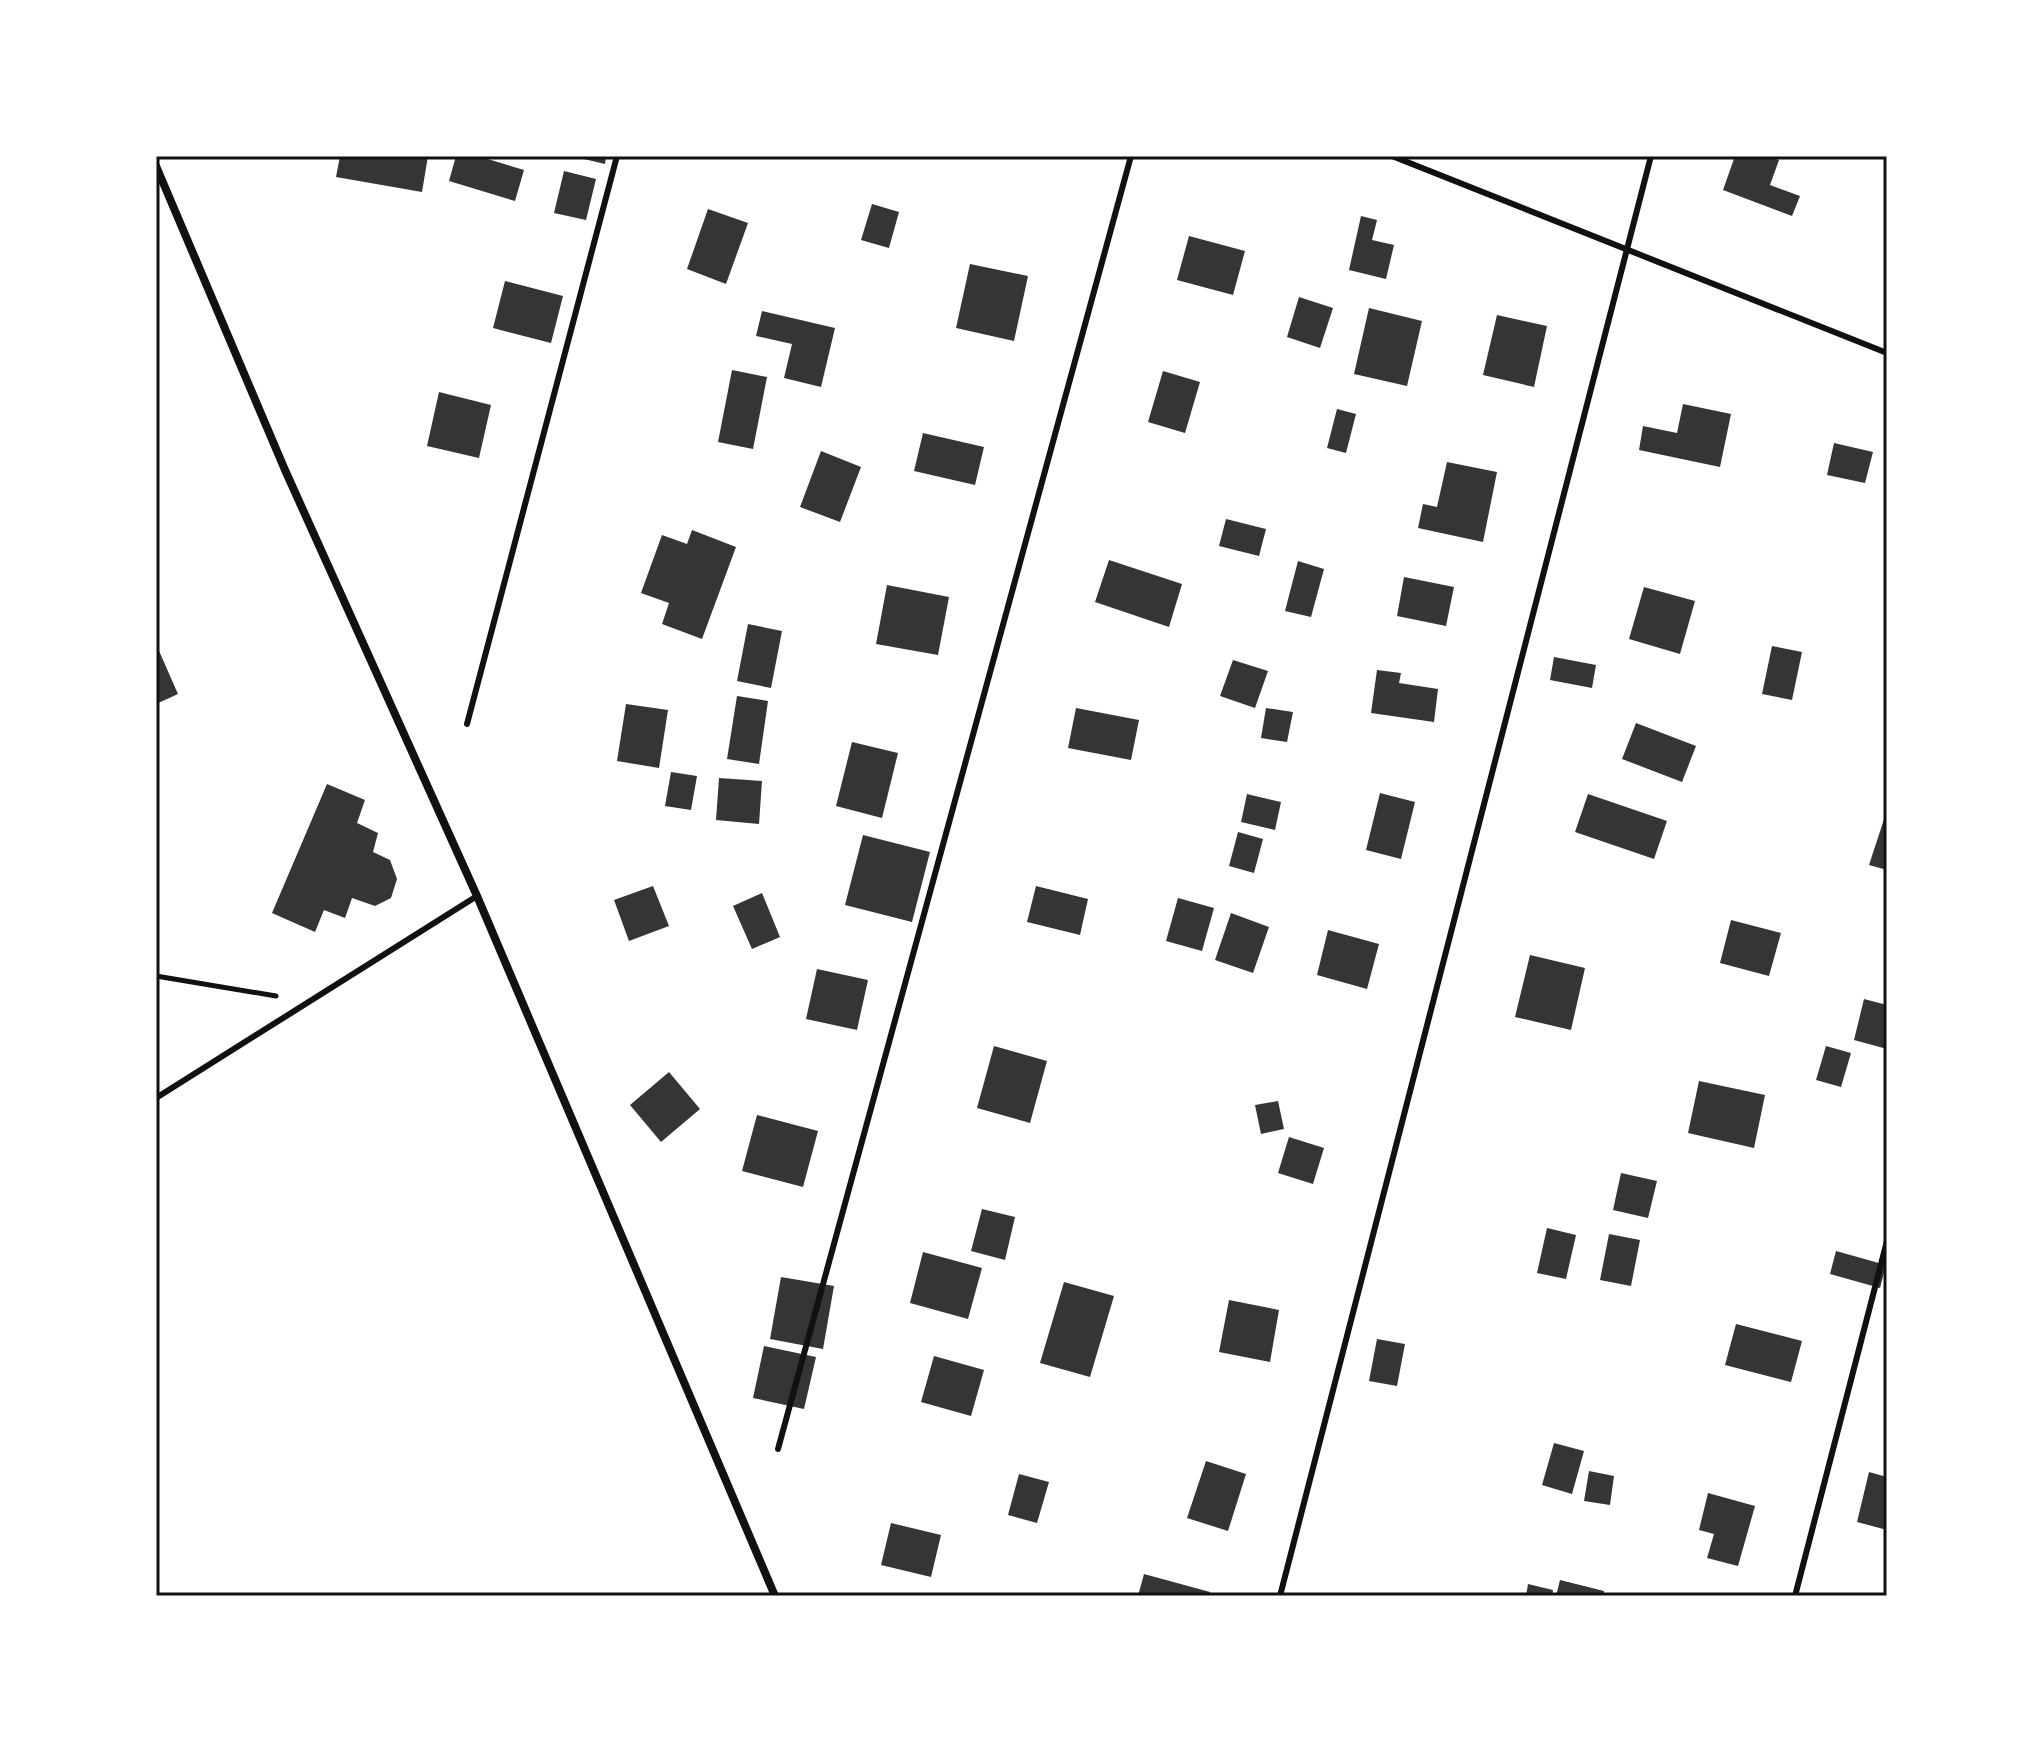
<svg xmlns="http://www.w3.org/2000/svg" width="2043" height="1752" viewBox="0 0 2043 1752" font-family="Arial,sans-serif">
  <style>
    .building { fill: #353535 }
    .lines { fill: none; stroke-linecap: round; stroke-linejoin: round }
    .path { stroke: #111; stroke-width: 5 }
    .service { stroke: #111; stroke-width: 6 }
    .minor { stroke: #111; stroke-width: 8 }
    .neatline { fill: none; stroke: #111; stroke-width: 3 }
  </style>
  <rect width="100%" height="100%" fill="#fff"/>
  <path class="building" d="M340,156h88l-6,36 -86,-15z
    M456,156h22l46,14 -9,31 -66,-20z
    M571,156h35l-1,8z
    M1735,156h32l12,4 -9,25 30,11 -8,20 -69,-26z
    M564,171l32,8 -10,41 -32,-7z
    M872,204l27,8 -10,36 -28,-8z
    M708,209l40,14 -22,61 -39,-15z
    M1361,216l16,4 -5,20 22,5 -8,34 -37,-9z
    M1189,236l56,15 -12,44 -56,-15z
    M970,264l58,12 -14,65 -58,-13z
    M505,281l58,15 -12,47 -58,-15z
    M1299,297l34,11 -13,40 -33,-11z
    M1369,308l53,13 -15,65 -53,-12z
    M762,311l73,17 -14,59 -37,-9 8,-34 -36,-8z
    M1497,315l50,11 -13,61 -51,-12z
    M732,370l35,7 -14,72 -35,-7z
    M1163,371l37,11 -15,51 -37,-11z
    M439,392l52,13 -12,53 -52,-12z
    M1683,404l48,10 -11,53 -81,-17 4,-24 34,7z
    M1337,409l19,5 -10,39 -19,-5z
    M923,433l61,14 -9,38 -61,-14z
    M1834,443l39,9 -8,31 -38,-8z
    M821,451l40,16 -21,55 -40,-15z
    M1447,462l50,10 -14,70 -65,-14 5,-24 14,3z
    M1226,519l40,10 -7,27 -40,-10z
    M692,530l44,17 -34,92 -40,-15 7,-21 -28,-10 21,-58 25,9z
    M1109,560l73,24 -13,43 -74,-25z
    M1298,561l26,8 -13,48 -26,-6z
    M1404,577l50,10 -8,39 -49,-10z
    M887,585l62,12 -11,58 -62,-11z
    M1644,587l51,14 -15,53 -51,-15z
    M748,624l34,7 -11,57 -34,-7z
    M156,644l22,50 -22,10z
    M1772,646l30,6 -10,48 -30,-6z
    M1554,657l42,8 -4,23 -42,-8z
    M1233,660l35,11 -13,37 -35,-12z
    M1377,670l24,3 -2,10 39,6 -4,33 -63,-9z
    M737,696l31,5 -9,63 -32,-5z
    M626,704l42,6 -9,58 -42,-7z
    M1076,708l63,12 -8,40 -63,-12z
    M1266,708l27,4 -6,30 -26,-4z
    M1636,723l60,23 -14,36 -60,-23z
    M852,742l46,11 -16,65 -46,-12z
    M671,772l26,4 -6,34 -26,-4z
    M719,778l43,3 -3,43 -43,-4z
    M327,784l38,16 -8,23 21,10 -5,19 17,8 7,19 -6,19 -16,8 -23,-8 -7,20 -21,-8 -9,22 -43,-19z
    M1380,793l35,9 -14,57 -35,-9z
    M1247,794l34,8 -6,28 -34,-8z
    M1588,794l79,27 -13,38 -79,-27z
    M1887,810v60l-18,-5z
    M1238,832l25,7 -9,34 -25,-7z
    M863,835l67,17 -18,70 -67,-17z
    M653,886l16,40 -40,15 -15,-41z
    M1036,886l52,13 -8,36 -53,-13z
    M762,893l18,44 -28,12 -19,-43z
    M1178,898l36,10 -12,43 -36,-10z
    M1231,913l38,14 -16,46 -38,-13z
    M1731,920l50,13 -12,43 -49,-13z
    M1328,930l51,14 -12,45 -50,-14z
    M1530,955l55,13 -14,62 -56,-13z
    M817,969l51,11 -11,50 -51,-11z
    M1864,999l23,6 -3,14 3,1v29l-33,-9z
    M994,1046l53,15 -17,62 -53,-15z
    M1826,1046l25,7 -10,34 -25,-7z
    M669,1072l31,37 -39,33 -31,-37z
    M1699,1081l66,14 -11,53 -66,-15z
    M1278,1101l6,28 -23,5 -6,-29z
    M757,1115l61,16 -15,56 -61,-16z
    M1289,1137l35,11 -11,36 -35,-11z
    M1621,1173l36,8 -9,37 -35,-8z
    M982,1209l33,8 -10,43 -34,-9z
    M1547,1228l29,7 -10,44 -29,-6z
    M1609,1234l31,6 -9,46 -31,-6z
    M1836,1251l50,14 -6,23 -50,-14z
    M923,1252l59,16 -14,51 -58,-16z
    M781,1277l53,9 -11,63 -53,-10z
    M1064,1282l50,14 -24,81 -50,-14z
    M1229,1300l50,10 -9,52 -51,-10z
    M1736,1324l66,17 -11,41 -66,-17z
    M1377,1339l28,5 -8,42 -28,-5z
    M764,1346l52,11 -12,52 -51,-11z
    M934,1356l50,14 -13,46 -50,-14z
    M1554,1443l30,8 -12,43 -30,-9z
    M1206,1461l40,13 -18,57 -41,-13z
    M1589,1471l25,5 -4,29 -26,-4z
    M1869,1472l18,5v53l-30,-8z
    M1019,1474l30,8 -12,41 -29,-8z
    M1708,1493l47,13 -17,60 -31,-8 7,-24 -15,-4z
    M891,1523l50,12 -10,42 -50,-12z
    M1144,1574l66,18 -1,4h-71z
    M1560,1580l44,11 -1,5h-47z
    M1528,1584l25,6 -1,6h-26z"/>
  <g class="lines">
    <path class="path" d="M156,976l120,20"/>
    <path class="service" d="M1392,156l495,197
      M467,724l150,-568
      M156,1098l321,-202
      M778,1449l353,-1293
      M1280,1596l371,-1440
      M1795,1596l92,-355"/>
    <path class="minor" d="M156,166l129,304 192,426 298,700"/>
  </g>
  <rect width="2043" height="1752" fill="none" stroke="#ffffff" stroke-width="316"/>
  <rect x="158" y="158" width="1727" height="1436" class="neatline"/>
</svg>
